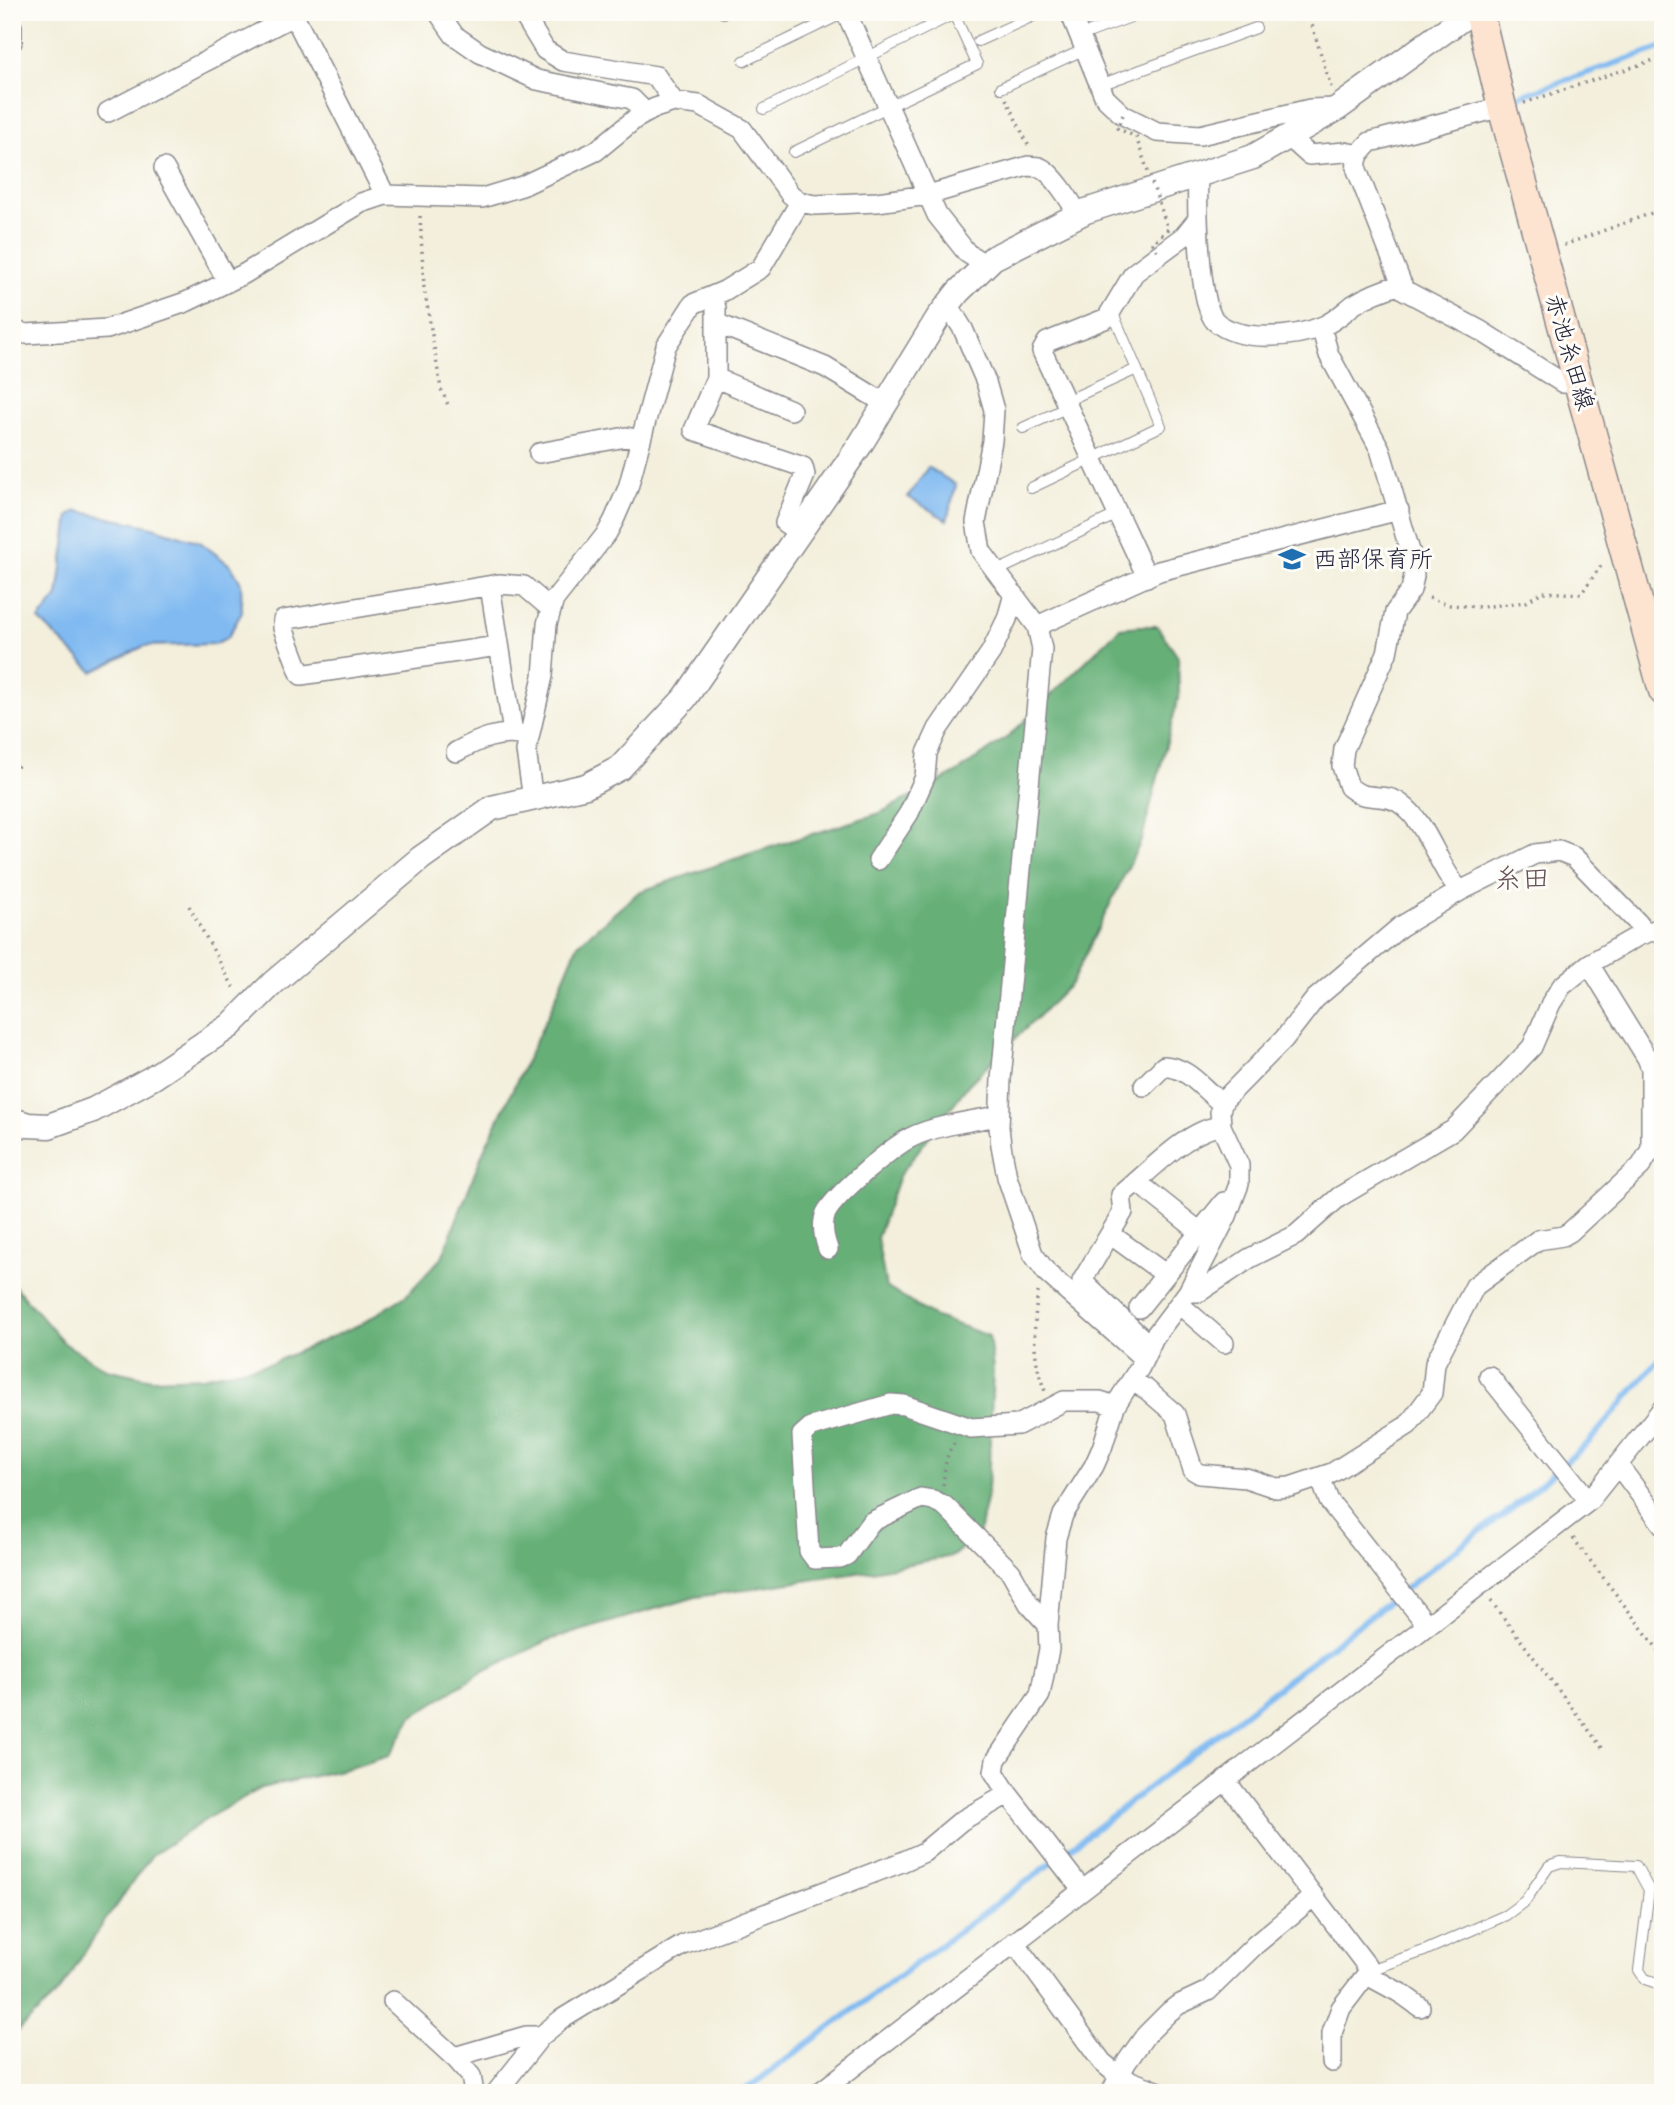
<svg xmlns="http://www.w3.org/2000/svg" width="1675" height="2105" viewBox="0 0 1675 2105" font-family="'Indie Flower','Klee One',sans-serif">
  <style>
    .forest { fill: #66b078; stroke: #44695a; stroke-width: 2 }
    .water { fill: #80baf1; stroke: #516e96; stroke-width: 2 }
    .lines { fill: none; stroke-linecap: round; stroke-linejoin: round }
    .stream { stroke: #80baf1; stroke-width: 6 }
    .service-casing { stroke: #8a888c; stroke-width: 12 }
    .minor-casing { stroke: #8a888c; stroke-width: 22 }
    .tertiary-casing { stroke: #8a888c; stroke-width: 27 }
    .secondary-casing { stroke: #8a888c; stroke-width: 31 }
    .path { stroke: #8a888c; stroke-width: 3.5; stroke-dasharray: 2 5; stroke-linecap: butt }
    .service { stroke: #fff; stroke-width: 10 }
    .minor { stroke: #fff; stroke-width: 19 }
    .tertiary { stroke: #fff; stroke-width: 24 }
    .secondary { stroke: #fde4d1; stroke-width: 28 }
    .path-bridge { stroke: #8a888c; stroke-width: 3.5; stroke-dasharray: 2 5; stroke-linecap: butt }
    .labels { text-anchor: middle; stroke-width: 6; stroke-linejoin: round; paint-order: stroke }
    .street-label { font-size: 24px; fill: #22223b; stroke: #fdfcf7 }
    .poi-label { font-size: 24px; fill: #22223b; stroke: #fdfcf7; text-anchor: start }
    .quarter-label { font-size: 28px; fill: #67525a; stroke: #fdfcf7 }
  </style>
  <rect width="100%" height="100%" fill="#fdfcf7"/>
  <filter id="ink" filterUnits="userSpaceOnUse"><feTurbulence type="fractalNoise" baseFrequency=".0143" numOctaves="2"/><feDisplacementMap in="SourceGraphic" scale="14" xChannelSelector="R" yChannelSelector="G"/><feConvolveMatrix kernelMatrix="1 2 1 2 8 2 1 2 1" color-interpolation-filters="sRGB"/></filter>
  <filter id="wash" filterUnits="userSpaceOnUse"><feTurbulence type="fractalNoise" baseFrequency=".00686" numOctaves="4" result="noise"/><feDisplacementMap in="SourceGraphic" scale="28" xChannelSelector="R" yChannelSelector="G"/><feGaussianBlur stdDeviation="1.57" result="paint"/><feColorMatrix in="noise" values="0 0 0 0 0 0 0 0 0 0 0 0 0 0 0 0 0 1.4 0 .05"/><feComposite in="paint" operator="in"/></filter>
  <g filter="url(#wash)">
    <rect width="100%" height="100%" fill="#f3efdc"/>
    <path class="forest" d="M1140,626h17l21,31 1,38 -37,144 -71,145 -102,100 -70,92 -22,62 9,49 47,29 56,20 4,33 -5,121 -9,43 -26,23 -76,14 -181,27 -147,43 -65,31 -72,46 -23,39 -39,12 -89,20 -48,27 -61,40 -50,70 -42,66 -42,40h-6v-748l52,60 42,26 46,10 49,-2 71,-14 89,-39 46,-29 35,-38 41,-105 66,-139 29,-69 61,-52 113,-39 128,-40 76,-40 53,-37 111,-108z"/>
    <path class="water" d="M928,467l28,18 -9,35 -39,-23z
      M77,511l72,15 51,16 31,24 10,17 1,29 -14,25 -13,7 -71,2 -51,26 -54,-52 19,-24 11,-80z"/>
    <g class="lines">
      <path class="stream" d="M1662,12l1,1
        M1520,96l143,-49
        M741,2093l297,-220 442,-342 24,-16 84,-72 75,-88"/>
    </g>
  </g>
  <g filter="url(#ink)">
    <g class="lines">
      <defs>
        <path id="service" d="M723,13l3,-1
          M1080,36l64,-24
          M978,41l64,-29
          M744,61l102,-49
          M1100,85l156,-57
          M1001,88l84,-39
          M764,109l190,-95
          M794,152l183,-88 -24,-52
          M1066,401l71,-32
          M1023,428l45,-21
          M1031,488l130,-62 -49,-115
          M997,571l121,-57
          M1370,1970l54,-19 82,-36 19,-14 24,-35 12,-4 75,4 13,24 -10,80 6,9 18,6"/>
        <path id="minor" d="M292,12l93,183
          M438,12l16,23 26,18 57,27 95,19 14,14
          M522,12l23,38 18,11 93,15 18,26
          M846,12l91,203 30,38 19,12
          M1070,12l35,86 18,17 34,17 43,3 110,-26 27,-1
          M12,27v15
          M1502,107l-132,35c-9,9 -15,15 -13,28l47,120 77,41 82,52 16,1
          M108,112l185,-96
          M1289,137l20,18 36,-3 13,3
          M164,168l64,114
          M1198,174c-1,27 0,130 17,147 24,22 80,17 108,5 12,-5 20,-13 30,-21 15,-10 32,-16 49,-21
          M712,296l4,12v70l-22,52 109,37 2,8 -20,48 14,9
          M948,305l15,24 23,53 8,28 -2,31 -16,81 5,29 56,75 5,23 -41,430 -2,48 2,18 6,32 26,77 14,19 97,86
          M716,323l109,44 61,37
          M1321,327l8,28 51,94 32,109 2,18 -3,14 -16,22 -8,41 -43,96 -2,17 7,21c4,3 9,7 14,8 13,3 27,0 38,9 27,19 36,62 59,87
          M12,330l14,4 81,-5 79,-27 58,-28 117,-71 24,-8 97,3 40,-12 74,-35 39,-32 20,-11 19,-6 25,3 43,24 48,65 10,8 15,3 62,-3 51,-7 100,-29c3,1 7,0 11,1 13,4 33,36 39,48
          M716,378l75,32
          M539,453l87,-16 15,3
          M1147,577l-105,-226 5,-9 60,-24 27,-45 50,-37 13,-16
          M490,586l23,147
          M1037,626l122,-55 240,-61
          M498,646l-197,29 -18,-47v-8l216,-36 25,2 27,23
          M456,752c22,-12 43,-22 69,-16
          M533,799l-7,-48 17,-75 4,-52 7,-24 53,-67 7,-13 14,-32 38,-142 27,-42 31,-13 37,-23 39,-66
          M878,860l31,-47 16,-36 2,-24 11,-24 53,-77 16,-33 7,-25
          M1144,1086l20,-20c27,2 38,24 58,37
          M1137,1182l63,50
          M1110,1234l55,40
          M828,1249c-4,-11 -7,-24 -2,-36 10,-19 65,-65 84,-75 22,-12 65,-18 89,-22
          M1188,1292h11l51,-34 46,-23 43,-38 114,-67 79,-83 19,-44 11,-17 27,-22 49,-28 25,-9
          M1179,1304l45,39
          M1139,1308l85,-106
          M1150,1346l-68,-65 41,-69 -2,-17c27,-22 67,-66 100,-69
          M1489,1376l100,125
          M1131,1381l15,8 29,25 18,56 7,4 46,4 30,10 14,-1 42,-14 76,-48 24,-32 3,-30 40,-77 63,-46 25,-4 7,-4 71,-66 10,-17v-81l-4,-10 -58,-94
          M1618,1465l45,60
          M1320,1477l9,24 98,124
          M1048,1625l-19,-21 -18,-32 -66,-66 -12,-6 -12,-2 -50,24 -24,33 -7,3 -25,1 -6,-8 -7,-116 9,-8 80,-23 13,1 67,23 47,-3 46,-24h36l15,5
          M1225,1780l145,190 -29,38 -9,25v29
          M1082,1890l-74,-96 -14,-22 2,-12 44,-65 9,-46 -1,-24 8,-87 7,-23 31,-49 8,-18 13,-42 25,-39 14,-30 34,-45 39,-76 12,-32v-19l-18,-39 -1,-16 4,-10 60,-61 31,-40 85,-72 60,-36 75,-37 24,-3 15,6 64,66 6,10
          M1014,1942l88,120 18,15 42,16
          M1367,1975l35,19 18,13
          M393,2001l64,59 14,16 3,17
          M454,2057l72,-21h15
          M496,2093l45,-57 21,-17 121,-74 219,-83 22,-10 37,-31 47,-27
          M819,2093l770,-592 74,-93
          M1111,2093l15,-30 19,-27 24,-24 9,-7 30,-14 47,-46 59,-49"/>
        <path id="tertiary" d="M12,1120l16,5 21,1 44,-16 59,-32 78,-52 43,-43 148,-125 71,-50 94,-22 34,-18 65,-70 175,-253 78,-127 20,-26 35,-34 93,-47 167,-54 85,-49 133,-96"/>
        <path id="secondary" d="M1479,12l23,95 161,584"/>
      </defs>
      <use href="#service" class="service-casing"/>
      <use href="#minor" class="minor-casing"/>
      <use href="#tertiary" class="tertiary-casing"/>
      <use href="#secondary" class="secondary-casing"/>
      <path class="path" d="M1308,12l23,75
        M1006,99l24,50
        M1524,103l139,-46
        M420,216l4,71 17,102 8,18
        M1564,245l99,-36
        M1429,598l21,7 31,2 45,-5 16,-10 39,2 19,-27 6,-2
        M12,772l8,-8
        M189,906l46,84
        M1038,1292c-5,34 -6,67 7,99
        M943,1485c2,-15 2,-32 12,-42
        M1573,1538l90,118
        M1491,1601l112,148
        M1662,1709l1,-1"/>
      <use href="#service" class="service"/>
      <use href="#minor" class="minor"/>
      <use href="#tertiary" class="tertiary"/>
      <use href="#secondary" class="secondary"/>
      <path class="path-bridge" d="M1123,115l-6,13 19,9 32,92 -16,14 7,11"/>
    </g>
  </g>
  <defs>
    <symbol id="school-bare" viewBox="-9 -9 18 18"><path d="M0-5L7-2L0 1L-7-2ZM-4 1L0 2.5L4 1V4Q0 6-4 4Z" fill="#1f6fb2" stroke="#fdfcf7" stroke-width="2.5" paint-order="stroke"/></symbol>
  </defs>
  <g fill-rule="evenodd">
    <use href="#school-bare" x="1273" y="540" width="38" height="38"/>
  </g>
  <g class="labels">
    <g class="street-label">
      <text transform="translate(1570 352) rotate(74)" y="8">赤池糸田線</text>
    </g>
    <g class="poi-label">
      <text x="1313" y="567">西部保育所</text>
    </g>
    <g class="quarter-label">
      <text x="1522" y="888">糸田</text>
    </g>
  </g>
  <rect width="1675" height="2105" fill="none" stroke="#fdfcf7" stroke-width="42"/>
</svg>
